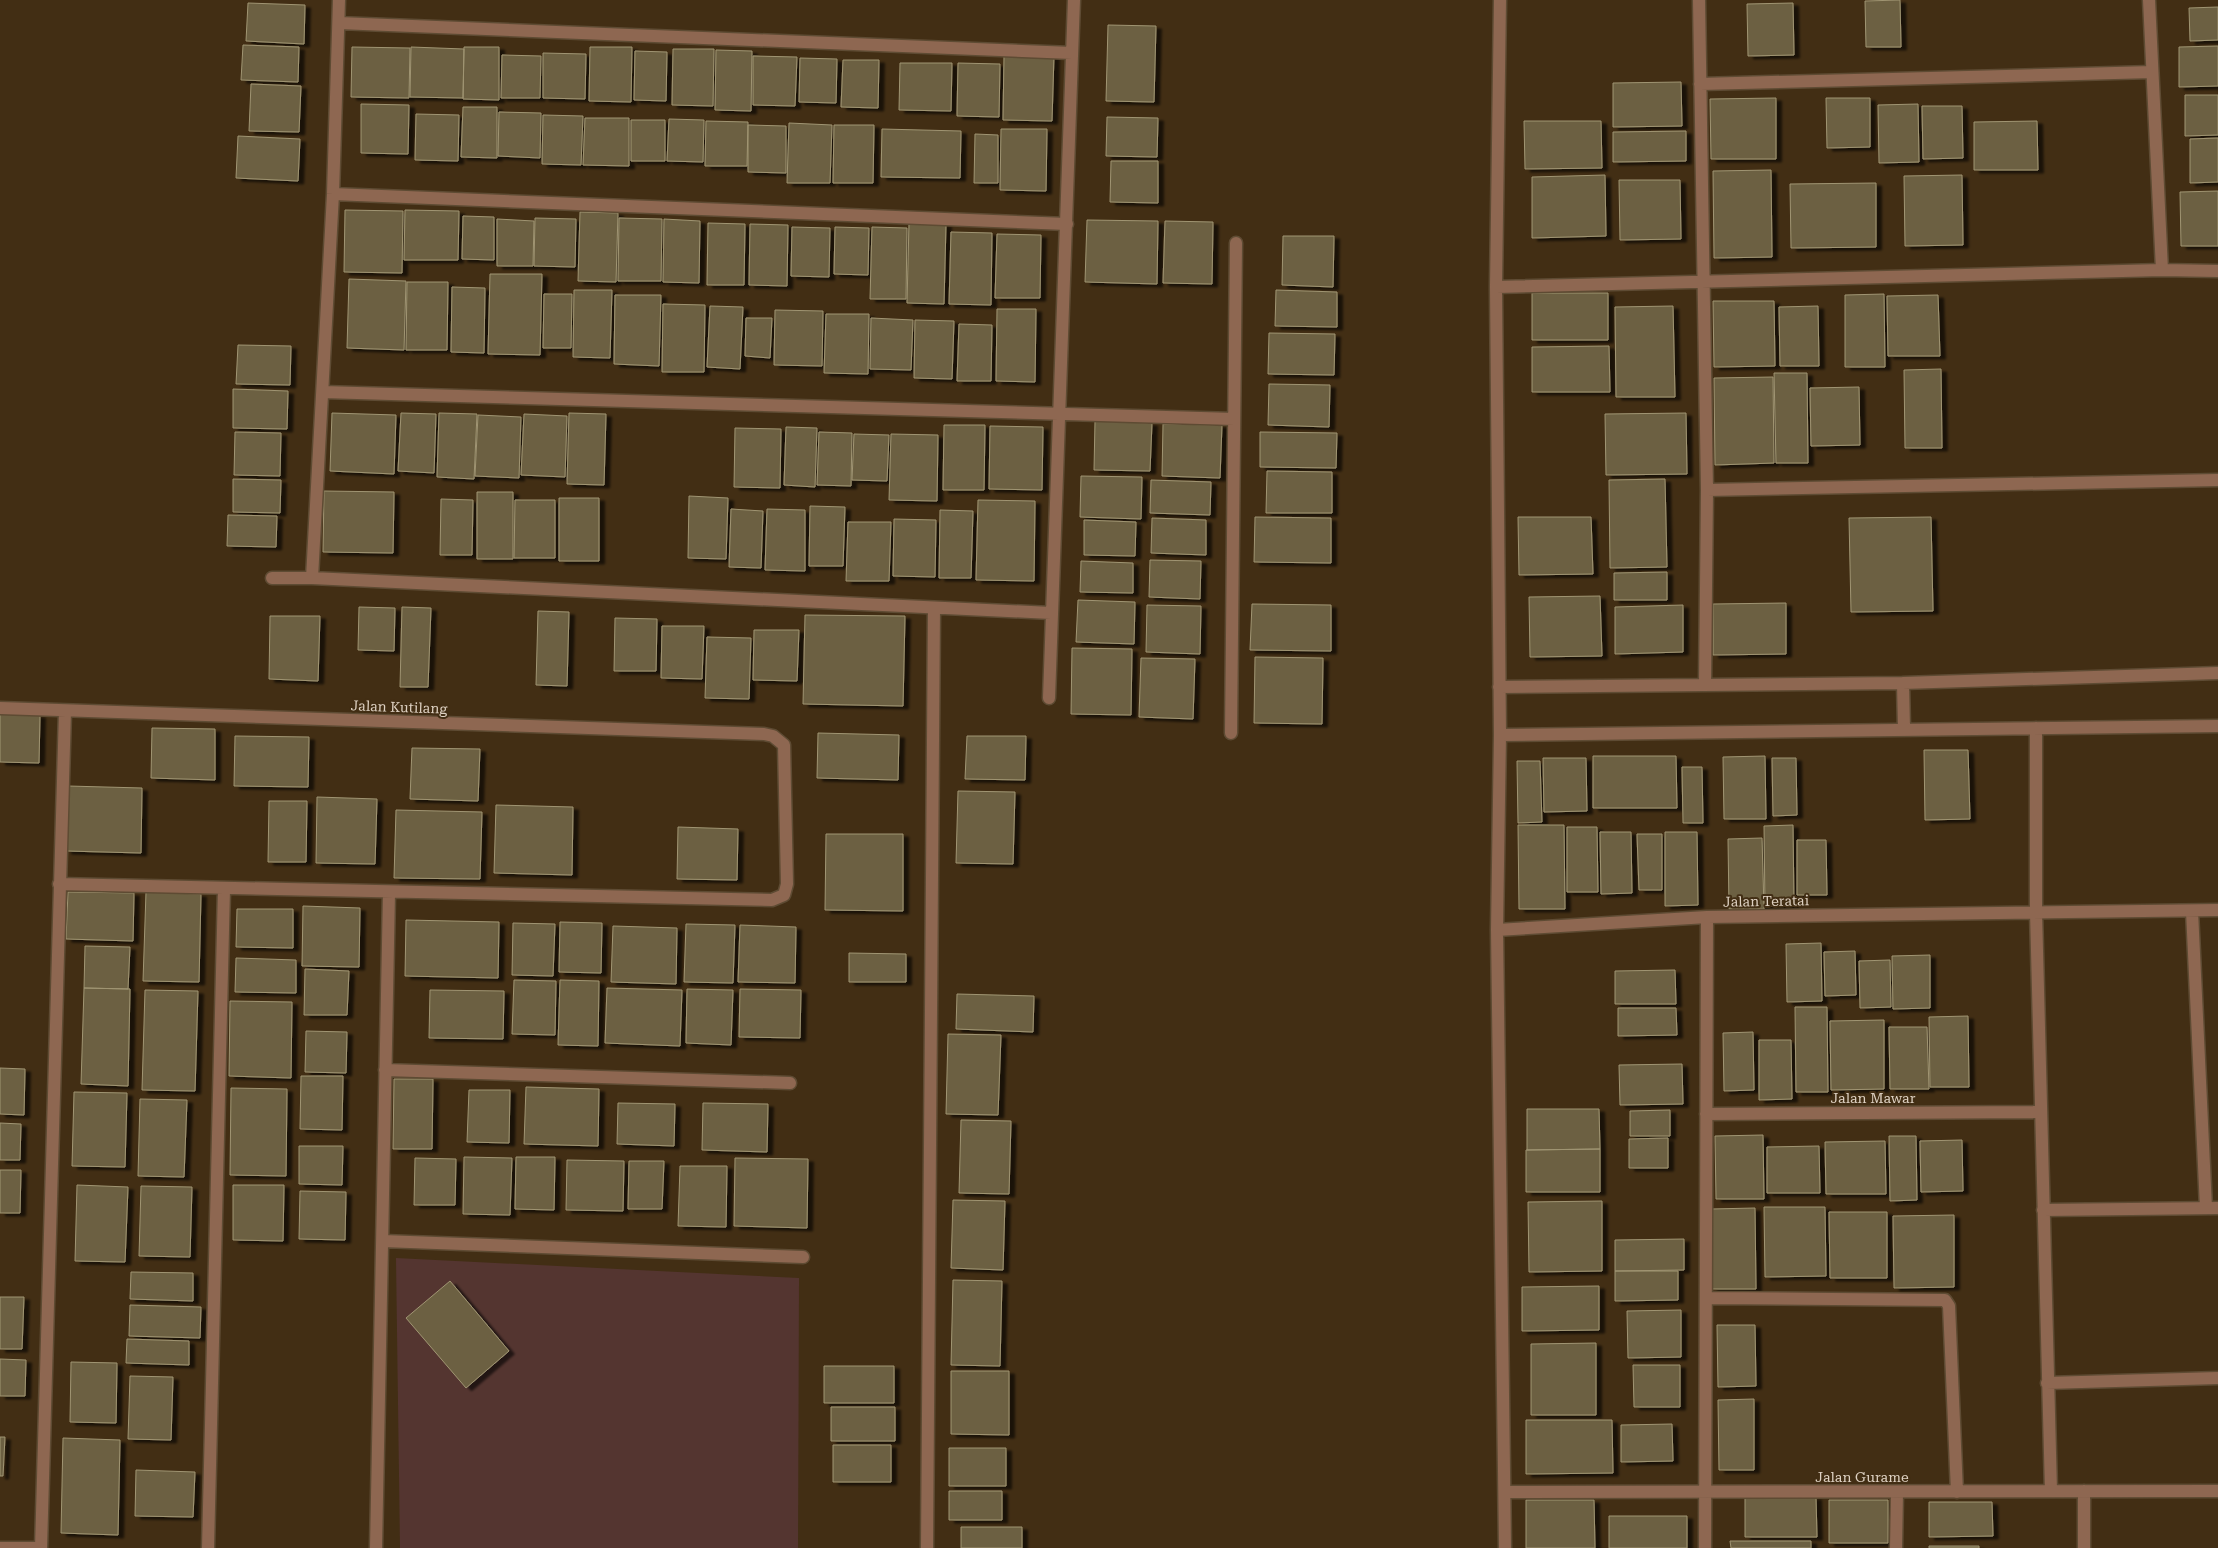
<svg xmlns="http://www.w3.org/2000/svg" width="2218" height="1548" viewBox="0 0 2218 1548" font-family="'Roboto Serif',serif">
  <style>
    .green { fill: #543530 }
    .building { fill: #6c6142; stroke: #a09573; filter: url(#shadow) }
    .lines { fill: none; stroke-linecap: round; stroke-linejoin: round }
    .minor-casing { stroke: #5e4b33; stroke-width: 15 }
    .minor { stroke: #8e6751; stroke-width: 12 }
    .labels { text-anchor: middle; stroke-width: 4; stroke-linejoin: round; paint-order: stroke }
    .street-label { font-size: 14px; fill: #ded1c2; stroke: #422e14 }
  </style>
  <defs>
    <filter id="shadow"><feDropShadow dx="5.5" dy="3" stdDeviation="1" flood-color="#0009"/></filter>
  </defs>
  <rect width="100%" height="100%" fill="#422e14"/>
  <path class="green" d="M396,1258l403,20 -1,270h-398z"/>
  <path class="building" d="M1900,0l1,47h-35l-1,-46z
    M248,3l57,2 -1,39 -58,-3z
    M1793,3l1,52 -46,1 -1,-52z
    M2218,7v33l-28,1 -1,-33z
    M1108,25l48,1 -2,76 -48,-1z
    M243,45l56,2 -1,35 -57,-2z
    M2218,46v40l-39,1v-40z
    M352,47l58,1 -1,50 -58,-1z
    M411,47l53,2 -1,49 -53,-1z
    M464,47h35v53l-36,-1z
    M590,47h42l-1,55 -42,-1z
    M673,49h41l-1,57 -41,-1z
    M716,50l36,1 -1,60 -36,-1z
    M635,51l32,1 -1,49 -32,-1z
    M543,53l43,1 -1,45 -42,-1z
    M502,55l39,1 -1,42h-39z
    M1004,55h50l-2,66 -49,-1z
    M753,56l44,1 -2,49 -42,-1z
    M800,58l37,1 -1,44 -37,-1z
    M843,60h36l-1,48 -37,-1z
    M900,63h52l-1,48 -52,-1z
    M958,63l42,1 -1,53 -42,-1z
    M1681,82l1,44 -69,1v-44z
    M251,84l50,2 -2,46 -50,-1z
    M2185,95h33v40l-33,1z
    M1776,98v61h-65l-1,-60z
    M1826,98h44v49l-43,1z
    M361,104l48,1 -1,49 -47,-1z
    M1918,104l1,58 -40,1 -1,-58z
    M1922,106h40l1,52 -40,1z
    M463,107h34v51l-36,-1z
    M499,112l42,1 -1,45 -42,-2z
    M416,114l43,1 -1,46 -43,-1z
    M543,115l40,1 -2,49 -39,-1z
    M1107,117l51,1 -1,39 -51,-1z
    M585,118h44v48l-46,-1z
    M669,119l35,1 -1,42 -36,-1z
    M631,120h34v41h-34z
    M706,121l42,1 -1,44h-42z
    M1524,121h77l1,47 -77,1z
    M2037,121l1,49h-64v-48z
    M789,123l43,2 -2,58h-43z
    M748,125l38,1v47l-38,-1z
    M834,125h40l-1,58h-40z
    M882,129l79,2 -1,47 -79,-1z
    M1001,129h46l-1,62 -46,-1z
    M1686,131v30l-73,1v-30z
    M975,134l23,1v48h-24z
    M238,136l62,3 -2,42 -62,-3z
    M2218,138v44l-28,1v-44z
    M1111,161h47v42l-48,-1z
    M1771,170l1,87 -58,1 -1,-87z
    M1605,175l1,61 -74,2v-61z
    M1962,175l1,70 -58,1 -1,-70z
    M1619,180h61l1,59 -61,1z
    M1876,183v64l-85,1 -1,-64z
    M2218,191v55h-37l-1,-54z
    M345,210l58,1 -1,62 -58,-1z
    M405,210l54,1 -1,49h-54z
    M580,212l38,1 -2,69 -38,-1z
    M463,216l31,1v43l-32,-1z
    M535,218l41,1 -1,48 -41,-1z
    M619,218l43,1 -1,62h-43z
    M497,219l37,2 -1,45h-36z
    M664,219l36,2 -1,62 -36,-1z
    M1087,220l71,1 -1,63 -72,-2z
    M1165,221l48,1 -1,62 -49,-1z
    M708,223l37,1 -1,61h-37z
    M909,223l37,1 -2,80 -37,-1z
    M750,224l38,1 -1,61 -38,-1z
    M792,227l38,1 -1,49 -38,-1z
    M835,227l34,1 -1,47 -34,-1z
    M872,227l35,1 -1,71h-36z
    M951,232l41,1 -1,72 -42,-1z
    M997,234l44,1 -1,63h-45z
    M1283,236h51l-1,51 -51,-2z
    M490,274h52l-2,81 -52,-1z
    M349,279l57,2 -2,69 -57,-2z
    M407,282h41l-1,68h-41z
    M452,287l33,1 -1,65 -33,-1z
    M574,290h38l-2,68 -37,-1z
    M1276,290l61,2v35l-62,-1z
    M1532,293h76v47h-76z
    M544,294h28l-1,54h-28z
    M1884,294l1,73h-40v-72z
    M615,295h46l-2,71 -45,-2z
    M1938,295l2,61h-52l-1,-60z
    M1713,301h61l1,65 -61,1z
    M663,304l42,1 -1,67h-42z
    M710,306l33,1 -3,62 -33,-2z
    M1673,306l2,91h-59l-1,-90z
    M1818,306l1,60h-39l-1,-59z
    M997,309h39l-1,73 -39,-1z
    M775,310l48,1 -1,55 -48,-1z
    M826,314h43l-1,60 -44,-1z
    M746,318h26l-2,40 -25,-2z
    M871,318l42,2 -2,50 -41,-1z
    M915,320l39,1 -2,58 -38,-1z
    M959,324l33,1 -1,56h-34z
    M1269,333l66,1 -1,41 -66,-1z
    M238,345l53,1 -1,39 -54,-1z
    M1609,346l1,46h-78v-45z
    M1941,369l1,79h-37l-1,-78z
    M1774,373h33l1,90h-32z
    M1773,377l1,86 -59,2 -1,-87z
    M1269,384l61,1 -1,42 -61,-2z
    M1859,387l1,58 -49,1 -1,-58z
    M233,389l55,2 -1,38 -54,-1z
    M332,413l64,2 -2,59 -64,-3z
    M401,413l35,1 -2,59 -36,-2z
    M439,413l38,1 -3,65 -37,-2z
    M569,413l37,1 -2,71 -37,-1z
    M1686,413l1,61 -81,1 -1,-61z
    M524,414l43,2 -2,61 -44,-2z
    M478,415l43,2 -2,61 -44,-2z
    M1095,421l57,2 -2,48 -56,-1z
    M1163,424l59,1 -2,53 -58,-2z
    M944,425h41l-1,65h-41z
    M990,426l53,1 -1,63 -53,-1z
    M786,427l31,1 -2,59 -31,-2z
    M735,428l46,1 -1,59 -46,-1z
    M235,432l46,1 -1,43 -46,-1z
    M819,432l33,1 -1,53 -34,-1z
    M1260,432l77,1 -1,35 -76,-1z
    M854,434l35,1 -2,46 -35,-1z
    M891,434l47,1 -1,66 -48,-1z
    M1267,471l65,1v41h-66z
    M1081,476l61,1 -1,42 -61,-2z
    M233,479l48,1 -1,33 -47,-1z
    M1665,479l2,88 -57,1 -1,-88z
    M1151,480l60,2 -1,33 -60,-2z
    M324,491l70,1 -1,61 -70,-1z
    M477,492h36v67h-36z
    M689,496l39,2 -2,61 -38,-1z
    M559,498h40v63h-40z
    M441,499l32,1 -1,55h-32z
    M515,500h40v58h-41z
    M978,500l57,1 -1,80 -58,-1z
    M810,506l35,1 -2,59h-34z
    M731,509l32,2 -2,57 -32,-1z
    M767,509l38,1v61l-40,-1z
    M940,510l33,1 -2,67h-32z
    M228,515l49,1 -1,31 -49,-1z
    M1255,517l76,1v45l-77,-1z
    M1518,517h73l2,57 -74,1z
    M1931,517l2,94 -82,1 -2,-94z
    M1152,518l54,2v35l-55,-2z
    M894,519l42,1 -1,57 -42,-1z
    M1084,520l52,2 -1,34 -51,-1z
    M848,522h43l-2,59h-43z
    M1150,560l51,1 -1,38 -51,-2z
    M1081,561l52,2v30l-53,-1z
    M1667,572v28h-53v-27z
    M1600,596l2,60 -72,1 -1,-60z
    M1078,600l57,2 -1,42 -58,-2z
    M1786,603v51l-73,1v-51z
    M1252,604l79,1v46l-81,-1z
    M1147,605l54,1 -1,48 -54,-2z
    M1683,605v47l-68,2v-47z
    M359,607l36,1 -1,43 -36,-1z
    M402,607l29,1 -3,79h-28z
    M538,611l31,1 -2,74 -31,-1z
    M805,615l100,1 -2,90 -100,-2z
    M270,616h50l-2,65 -49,-2z
    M615,618l42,1 -1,52h-42z
    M662,626h42l-2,53 -41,-1z
    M754,630h45l-2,51 -44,-1z
    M707,637l44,1 -2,61 -44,-1z
    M1072,648l60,1 -1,66 -60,-1z
    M1255,657l68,1 -1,66 -68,-1z
    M1141,658l54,1 -2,60 -54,-2z
    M0,714l40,1 -1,48 -39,-1z
    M152,728l63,1v51l-64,-2z
    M818,733l81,2 -1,45 -81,-2z
    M235,736l74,1 -1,50 -74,-1z
    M967,736h59l-1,44 -60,-1z
    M412,748l68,1 -2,52 -68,-2z
    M1924,750h44l2,69 -45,1z
    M1593,756h83l1,52h-84z
    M1765,756l1,63h-42l-1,-62z
    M1543,758h43l1,53 -43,1z
    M1772,758h24l1,57 -24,1z
    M1517,761h23l2,61 -24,1z
    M1682,767h20l1,56h-20z
    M68,786l74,2 -1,65 -75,-2z
    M958,791l57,1 -2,72 -57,-1z
    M317,797l60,2 -2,65 -59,-1z
    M269,801h38l-1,61h-38z
    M496,805l77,2 -1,68 -78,-2z
    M396,810l86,2 -2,67 -86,-1z
    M1518,825h46l1,84h-46z
    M1793,825l1,81h-29l-1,-80z
    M678,827l60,2 -1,51 -60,-1z
    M1567,827h30l1,65h-31z
    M1600,832h31l1,61 -31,1z
    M1665,832h32l1,73 -33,1z
    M826,834h77v77l-78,-1z
    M1637,834h25v56h-23z
    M1762,838l2,71h-35l-1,-70z
    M1797,840h29l1,55h-30z
    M68,892l66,1 -1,48 -67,-2z
    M146,892l55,2 -2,88 -56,-1z
    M303,906l57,2 -1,59 -57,-1z
    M237,909h56v39l-57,-1z
    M406,920l93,2 -1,56 -93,-2z
    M560,922l42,1 -1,50 -42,-1z
    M513,923l42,1 -2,52 -41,-1z
    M686,924l49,1 -2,58 -49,-1z
    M740,925l56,2 -1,56 -57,-1z
    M613,926l64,2 -1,56 -65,-2z
    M1821,943l1,58 -35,1 -1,-58z
    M85,946l45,1 -2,42 -44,-1z
    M1855,951l1,44 -31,1 -1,-44z
    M849,953l57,1v28h-57z
    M1930,955v53l-37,1 -1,-53z
    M236,958l60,2v33l-61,-1z
    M1890,960l1,47 -31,1 -1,-47z
    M305,969l44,2 -2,44h-43z
    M1675,970l1,34h-61v-33z
    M514,980l42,1 -1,54 -43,-1z
    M560,980l39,1 -1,65 -40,-1z
    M84,988l46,1 -2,97 -47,-2z
    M607,988l75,2 -2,56 -75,-3z
    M687,989l46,1 -2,55 -45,-2z
    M740,989l61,1 -1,48 -61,-1z
    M145,990l53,1 -3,100 -53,-1z
    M430,990l74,1 -1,48 -74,-1z
    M957,994l77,2 -1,36 -77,-3z
    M230,1001l62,1 -1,76 -62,-2z
    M1795,1007h32l1,85h-32z
    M1618,1008h58l1,27 -59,1z
    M1968,1016l1,71h-39l-1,-70z
    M1884,1020v69l-53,1 -1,-69z
    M1889,1027h38l2,62h-39z
    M306,1031l41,1 -1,41 -41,-1z
    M1753,1032l1,58 -30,1 -1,-58z
    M948,1034l53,1 -3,80 -52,-1z
    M1759,1040h32l1,59 -33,1z
    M1682,1064l1,40 -63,1 -1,-40z
    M0,1068l25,1 -1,46 -24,-1z
    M301,1076h42l-1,54 -42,-1z
    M394,1079h39l-1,70h-39z
    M526,1087l73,2 -1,57 -74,-2z
    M231,1088l56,1 -1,87 -56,-1z
    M469,1090h41l-1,53 -42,-1z
    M74,1092l53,1 -2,74 -53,-1z
    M140,1099l47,1 -3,77 -46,-1z
    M618,1103l57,1 -1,42 -57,-2z
    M703,1103l65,1 -1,48 -65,-2z
    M1527,1109h72l1,40 -73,1z
    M1670,1110v26h-40v-25z
    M961,1120l50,1 -2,73 -50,-1z
    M0,1123l21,1 -1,36h-20z
    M1763,1135l1,64h-48l-1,-63z
    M1889,1136h27l1,64 -27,1z
    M1668,1138v30h-39v-29z
    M1962,1140l1,51 -42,1 -1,-51z
    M1885,1141l1,53h-60l-1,-52z
    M299,1146h44l-1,39 -43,-1z
    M1819,1146l1,47h-53v-46z
    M1600,1149v43h-74v-42z
    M464,1157l48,1 -2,57 -47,-1z
    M516,1157h39l-1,53 -39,-1z
    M415,1158l41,1 -1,46h-41z
    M735,1158l73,1 -1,69 -73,-2z
    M567,1160l57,1 -1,50 -57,-1z
    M629,1161h35l-2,48h-34z
    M680,1166h47l-1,61 -48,-1z
    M0,1170h21l-1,43h-20z
    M77,1185l51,2 -3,75 -50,-1z
    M233,1185h51l-1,56 -50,-1z
    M141,1186l51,1 -2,70 -51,-1z
    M300,1191l46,1 -1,48 -46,-1z
    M953,1200l52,1 -2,69 -52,-2z
    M1602,1201v70l-73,1 -1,-70z
    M1764,1207h61l1,69 -61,1z
    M1755,1208l1,81h-44l-1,-80z
    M1829,1212h58v66h-57z
    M1954,1215v72l-60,1 -1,-72z
    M1684,1239v31l-69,1v-31z
    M1615,1271h63v29l-63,1z
    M131,1272l62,1v28l-63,-2z
    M953,1280l49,1 -2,85 -49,-1z
    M450,1281l59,70 -43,37 -60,-70z
    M1599,1286v44l-77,1v-44z
    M0,1297h24l-2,52h-22z
    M130,1305l71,2 -1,31 -71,-2z
    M1681,1310v47l-53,1 -1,-47z
    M1717,1325h38l1,61 -38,1z
    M127,1339l62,2v24l-63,-2z
    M1596,1343v72h-65v-71z
    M0,1359l26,1 -1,36h-25z
    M71,1362l46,1 -1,60 -46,-1z
    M1633,1365h47v42h-46z
    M824,1366h70v37h-70z
    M951,1371h58v64l-58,-1z
    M130,1376l43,1 -2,63 -43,-1z
    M1754,1399v71h-35l-1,-70z
    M831,1407h64v34h-64z
    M1526,1420h86l1,53 -87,1z
    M1672,1424l1,37 -52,1v-37z
    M0,1437h5l-2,39h-3z
    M63,1438l57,2 -2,95 -57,-2z
    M833,1445h58v37h-58z
    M949,1448h57v38h-57z
    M136,1470l59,2 -2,45 -58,-1z
    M949,1491h53v29h-53z
    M1745,1497h71l1,40h-72z
    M1526,1500h68l1,48h-69z
    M1829,1500h59v43h-59z
    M1929,1502h63l1,34 -64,1z
    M1609,1516h78v32h-78z
    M961,1527h61v21h-61z
    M1730,1541h81v7h-80z
    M1929,1546h50v2h-50z"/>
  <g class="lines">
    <defs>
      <path id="minor" d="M1500,0l-4,287 4,448 -3,195 8,618
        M1699,0l8,490 -2,194
        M2149,0l13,270
        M339,23l733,30
        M1700,84l452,-12
        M333,194l734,30
        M1496,287l666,-17 56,1
        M323,392l911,27
        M1707,490l511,-10
        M272,578h40l739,35
        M312,578l21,-384 6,-194
        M1903,683l1,46
        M1499,687l404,-4 315,-10
        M1049,698l25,-698
        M0,708l764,26 9,2 11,9 3,139 -3,11 -12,5 -713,-16
        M2036,728v184l15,579
        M1231,733l5,-490
        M1500,735l718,-9
        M2192,911l14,297
        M1497,930l210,-13 511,-7
        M385,1070l405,13
        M1706,1114l335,-2
        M2043,1210l175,-2
        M383,1241l420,16
        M1706,1298l239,2 4,6 8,186
        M2047,1383l171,-5
        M2084,1491v57
        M1505,1492l713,-1
        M0,1548h36
        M41,1548l24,-837
        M208,1548l16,-659
        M376,1548l13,-655
        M927,1548l7,-940
        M1705,1548l2,-631
        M1896,1548l1,-56"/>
    </defs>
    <use href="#minor" class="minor-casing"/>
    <use href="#minor" class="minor"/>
  </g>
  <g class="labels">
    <g class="street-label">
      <text transform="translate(399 707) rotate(2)" y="5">Jalan Kutilang</text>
      <text transform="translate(1766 901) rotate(-1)" y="5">Jalan Teratai</text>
      <text x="1873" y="1103">Jalan Mawar</text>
      <text x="1862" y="1482">Jalan Gurame</text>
    </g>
  </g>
</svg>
